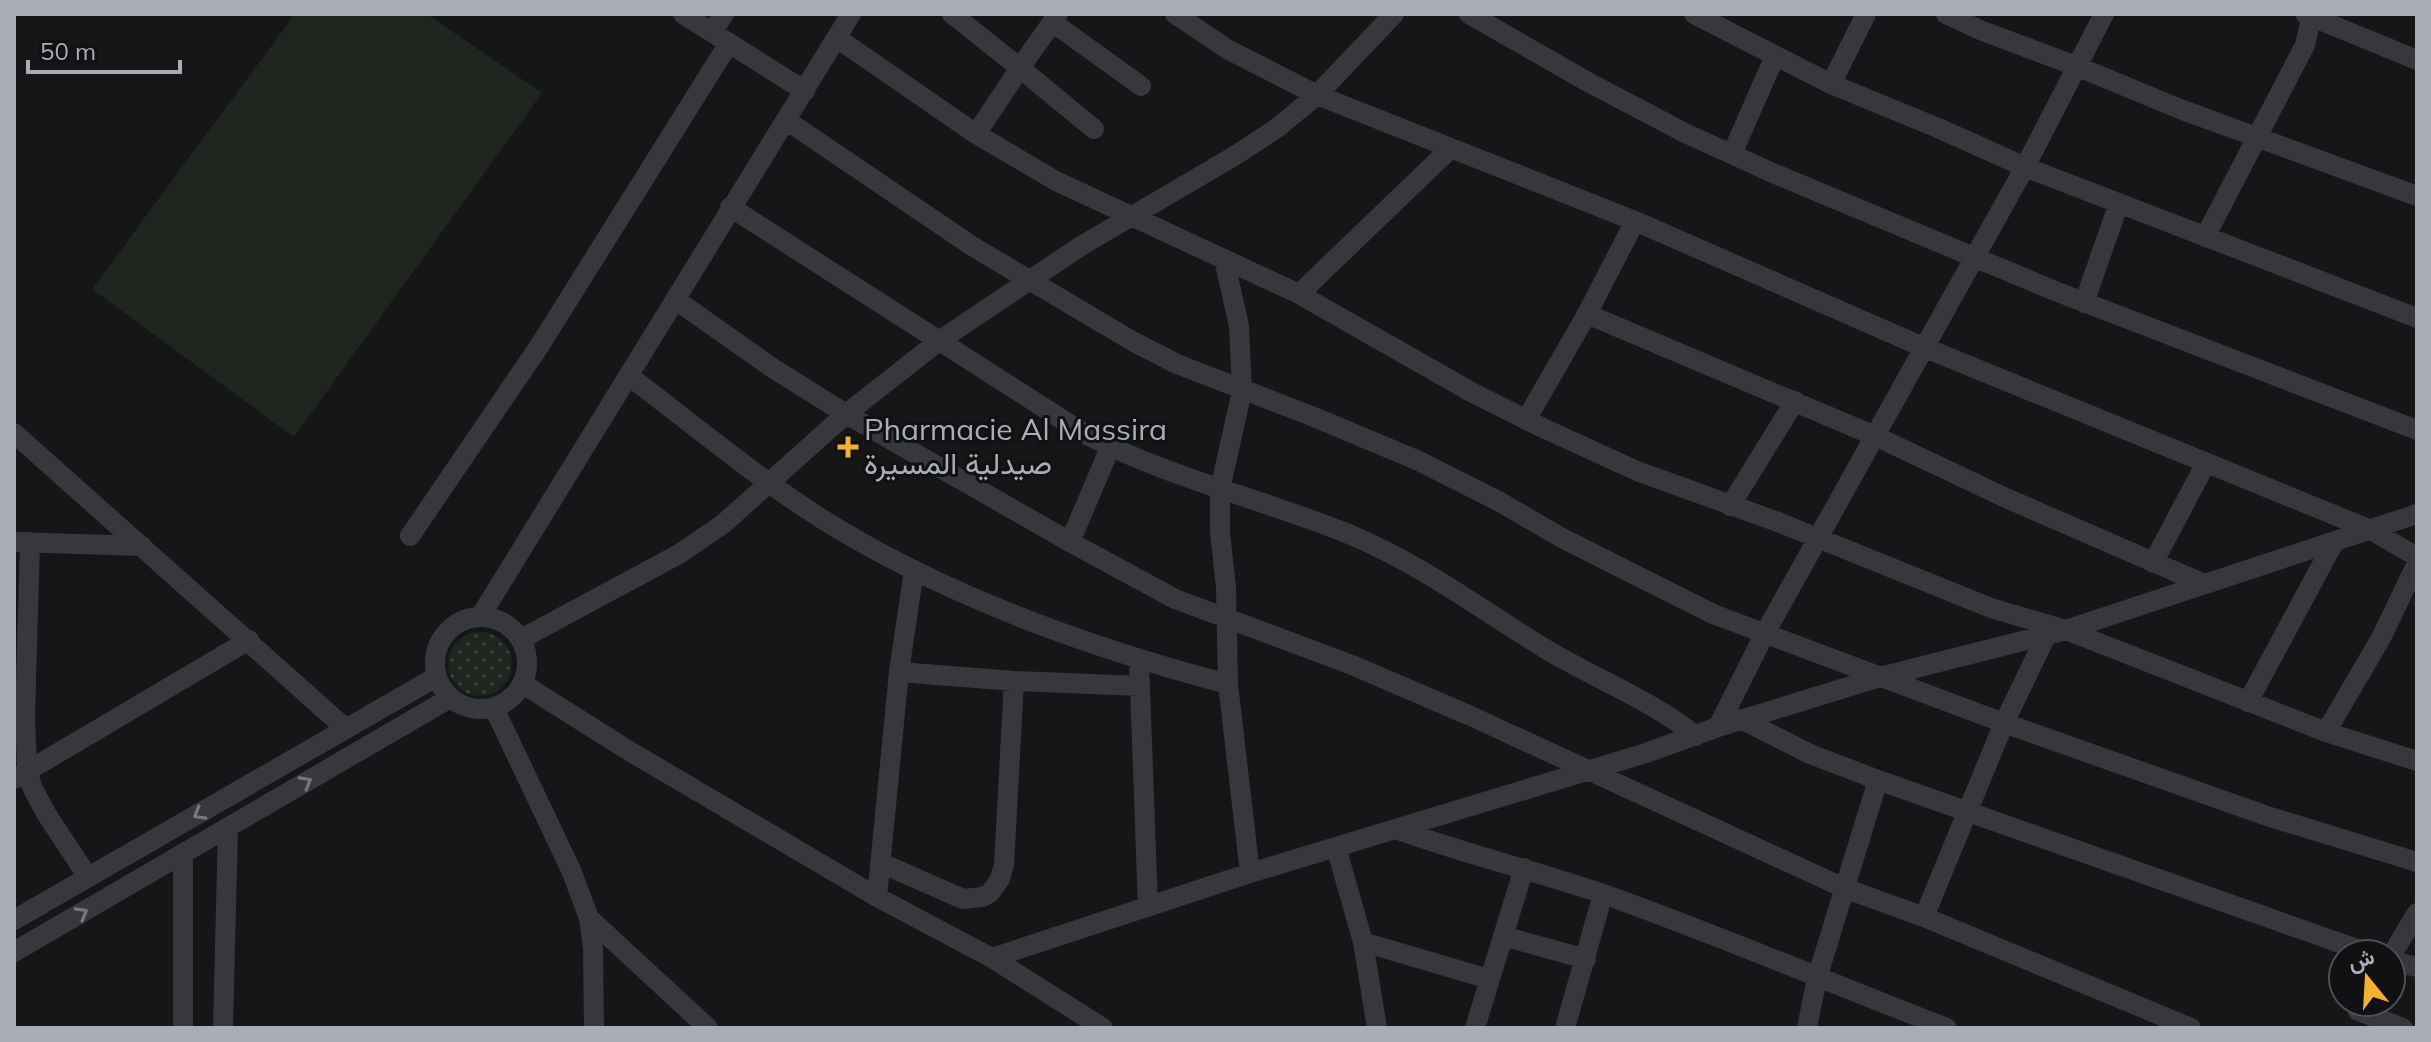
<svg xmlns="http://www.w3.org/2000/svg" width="2431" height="1042" viewBox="0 0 2431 1042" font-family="Mulish,Vazirmatn,sans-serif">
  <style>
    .grass { fill: url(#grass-dots) }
    .garden { fill: #1e261f }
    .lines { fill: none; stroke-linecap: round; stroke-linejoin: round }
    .minor { stroke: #37383d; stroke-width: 20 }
    .oneway { stroke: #757881 }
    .poi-dot { fill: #f2b134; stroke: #111113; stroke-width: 3 }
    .labels { text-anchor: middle; stroke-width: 6; stroke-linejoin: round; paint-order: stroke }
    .poi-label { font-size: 30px; fill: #a8adb8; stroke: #111113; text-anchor: start }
  </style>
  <defs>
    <pattern id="grass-dots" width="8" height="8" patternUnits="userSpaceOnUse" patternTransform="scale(2)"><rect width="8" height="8" fill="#1e261f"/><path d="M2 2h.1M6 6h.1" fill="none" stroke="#3c433d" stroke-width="1.8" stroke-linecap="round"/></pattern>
  </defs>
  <rect width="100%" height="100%" fill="#161618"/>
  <path class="grass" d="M448 664a32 32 0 1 1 64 0a32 32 0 1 1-64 0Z"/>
  <path class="garden" d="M295,14h132l115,79 -248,344 -202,-148z"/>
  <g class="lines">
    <path class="minor" d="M683,14l122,77
      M952,14l68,54 -44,66
      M1058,14l-38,54 74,61
      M1175,14l52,35 90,46 318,126 288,126 448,183 46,27
      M1469,14l119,68 97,51 88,40 282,118 362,139
      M1694,14l137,70 107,44 87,39 392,151
      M1946,14l34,16 96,36 104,43 237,87
      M2305,14l112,46
      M1052,22l89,64
      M712,32l12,-18
      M837,38l139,96 80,47 243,113 174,99 70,35 94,43 141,51 213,86 75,22 260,102 91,29
      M1831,84l35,-70
      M786,120l186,126 162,96 43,22 137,53 105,44 81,41 62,36 151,76 291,109 263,93 150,46
      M1732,154l43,-98
      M730,207l355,227c84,44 178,65 266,101 70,29 133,77 198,116 49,29 102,49 147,85
      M2205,237l100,-192 7,-31
      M1224,259l15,67 3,65 -22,98v43l6,55 2,97 22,189
      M1299,294l152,-146
      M676,300l95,67 75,47 224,128 105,57 177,66 121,52 371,171 80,29 267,111
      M2084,303l35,-100
      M1587,314l288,122 131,62 198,86
      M629,376c69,52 137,110 211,154 119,71 255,119 388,154
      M1526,420l61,-106 48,-93
      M14,433l331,295
      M1730,506l65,-105
      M410,536l130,-191 189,-302
      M14,542l128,4
      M30,542l-5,173 2,56 6,18 14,26 41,62
      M1070,542l40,-94
      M2153,563l53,-100
      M435 663a46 46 0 1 1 92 0a46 46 0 1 1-92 0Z
      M480,617l371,-603
      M521,639l158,-85 44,-30 123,-110 93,-73 142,-95 155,-91 41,-27 40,-33 77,-81
      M1139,661l9,246
      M899,672l115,9 126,5
      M523,684l103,65 251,148 115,61 111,70
      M2248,702l85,-158
      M494,708l77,162 18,48 4,31 1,79
      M1741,719l69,35 68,26 493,174
      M1718,727l162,-50 186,-47 351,-116
      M2326,732l55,-94 36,-75
      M14,779l235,-139
      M1396,829c69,25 140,42 210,66 115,41 227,89 341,133
      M1336,847l27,95 14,86
      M881,863l82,36 19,-2 8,-4 10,-14 4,-14 10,-184
      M877,897l22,-225 15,-102
      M1924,917l80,-194 43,-89
      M589,918l119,110
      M14,920l422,-243
      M1503,936l83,23
      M1363,942l126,37
      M14,952l436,-254
      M2391,956l26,-43
      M992,958l258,-85 396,-120 72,-26 47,-94 260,-466 79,-153
      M2391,961l26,6
      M2358,1011l45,17
      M183,1028v-175
      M223,1028l5,-201
      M1475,1028l49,-160
      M1565,1028l38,-134
      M1807,1028l10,-50 61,-198"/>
  </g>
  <defs><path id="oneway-chevron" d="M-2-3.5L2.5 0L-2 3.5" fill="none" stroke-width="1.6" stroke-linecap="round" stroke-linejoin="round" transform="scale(2)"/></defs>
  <g class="oneway">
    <use href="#oneway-chevron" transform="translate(306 782) rotate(-30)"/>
    <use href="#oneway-chevron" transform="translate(199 814) rotate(150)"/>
    <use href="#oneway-chevron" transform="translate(82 913) rotate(-30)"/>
  </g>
  <path class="poi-dot" d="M844 435h8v8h8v8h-8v8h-8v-8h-8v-8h8z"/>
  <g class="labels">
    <g class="poi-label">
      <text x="864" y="440">Pharmacie Al Massira<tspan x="864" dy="34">صيدلية المسيرة</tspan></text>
    </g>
  </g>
  <rect width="2431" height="1042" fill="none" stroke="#a8adb8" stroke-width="32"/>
  <g transform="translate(2367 978) rotate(342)"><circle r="38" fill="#111113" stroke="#4d4f55" stroke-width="2"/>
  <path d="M0-6L14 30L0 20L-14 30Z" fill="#f2b134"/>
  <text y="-12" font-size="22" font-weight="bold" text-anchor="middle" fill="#a8adb8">ش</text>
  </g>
  <path d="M28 60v12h152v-12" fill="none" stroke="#a8adb8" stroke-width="4"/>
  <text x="40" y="60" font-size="24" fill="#a8adb8" stroke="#111113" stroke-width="6" paint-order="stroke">50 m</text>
</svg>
